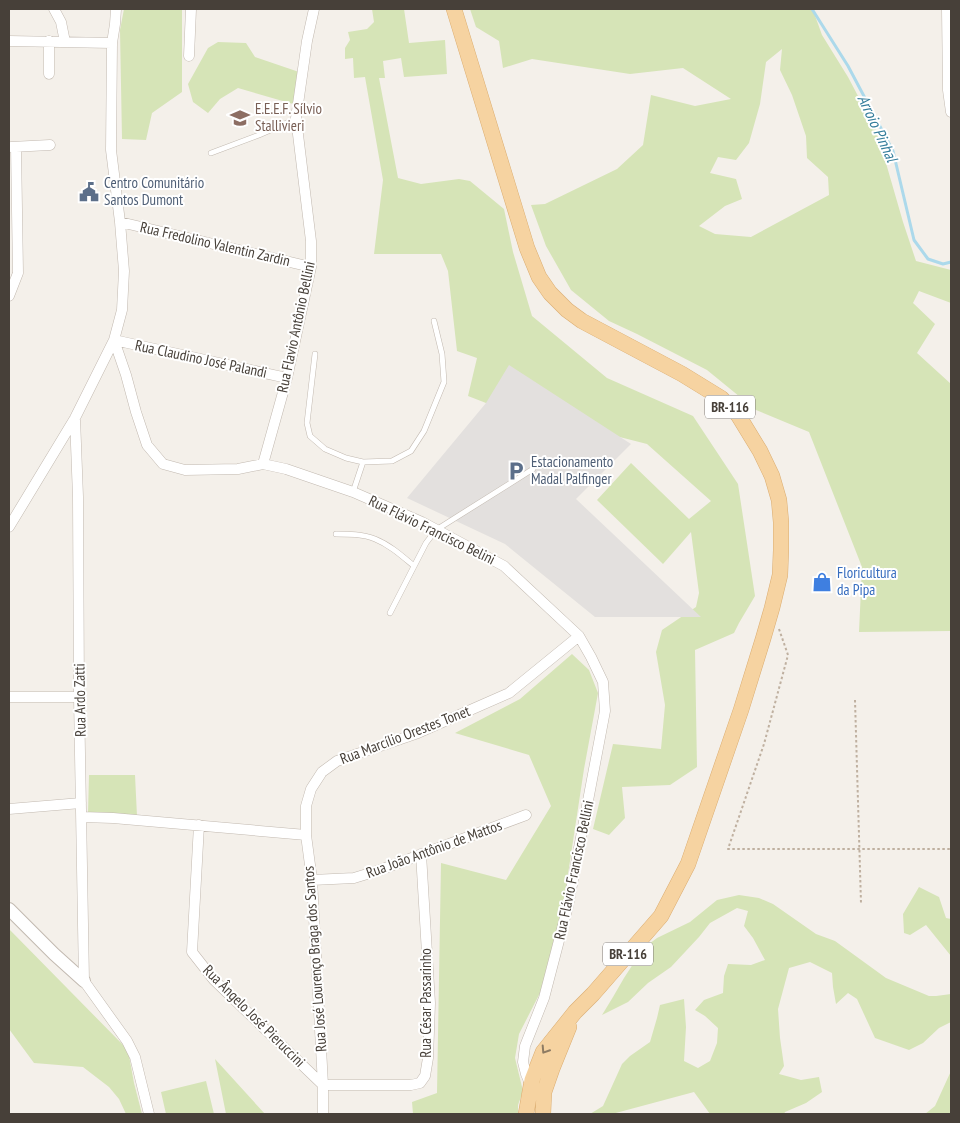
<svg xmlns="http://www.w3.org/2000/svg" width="960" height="1123" viewBox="0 0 960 1123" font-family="'PT Sans Narrow',sans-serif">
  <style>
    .green { fill: #d6e4b7; fill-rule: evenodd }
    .parking { fill: #e3e0de }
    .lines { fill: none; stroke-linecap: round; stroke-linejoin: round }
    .stream { stroke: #acd9eb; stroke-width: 3 }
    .service-casing { stroke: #c2b9b0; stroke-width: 6 }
    .minor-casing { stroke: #c2b9b0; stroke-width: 11 }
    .tertiary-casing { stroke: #c2b9b0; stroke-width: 14 }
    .primary-casing { stroke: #dbad71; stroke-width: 16 }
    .path { stroke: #bfb0a0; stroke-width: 2; stroke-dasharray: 2.5 2.5; stroke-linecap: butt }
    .service { stroke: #fff; stroke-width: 5 }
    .minor { stroke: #fff; stroke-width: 10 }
    .tertiary { stroke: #fff; stroke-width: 12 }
    .primary { stroke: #f6d3a1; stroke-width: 15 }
    .oneway { stroke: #8d7b63 }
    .labels { text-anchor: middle; stroke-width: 4; stroke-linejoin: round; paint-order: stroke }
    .shield { fill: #fff; stroke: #7e7974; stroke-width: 1 }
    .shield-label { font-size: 14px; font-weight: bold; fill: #474039 }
    .education-label { font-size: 15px; fill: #785e54; stroke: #fff; text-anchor: start }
    .service-label { font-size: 15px; fill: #4e5e75; stroke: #fff; text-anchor: start }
    .street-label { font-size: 15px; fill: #474039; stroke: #fff }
    .shop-label { font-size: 15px; fill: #366cbe; stroke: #fff; text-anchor: start }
    .water-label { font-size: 16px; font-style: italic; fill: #367e9c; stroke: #fff }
  </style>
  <rect width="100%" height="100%" fill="#f4f0ea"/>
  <path class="green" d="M124,9h58v83l-30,21 -6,27 -24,-1 -2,-109z
    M372,9h32l5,34 36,-3 2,34 -43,3 -3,-19 -18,3 2,17h-6l19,100 23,6 38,-5 11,2 34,28 9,43 19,64 75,62 86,38 45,68 17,112 -16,27 -5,10 -39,17 2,117 -27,18 -48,2 3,31 -16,17 -16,-6 20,-85 48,5 4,-44 -9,-53 6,-22 34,-23 3,-14 -8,-61 -28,32 -66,-64 34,-37 58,56 22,-18 -64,-57 -161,-41 -18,-7 9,-38 -20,-7 -9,-80 -7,-17h-67l9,-74 -18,-103 -11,1 -1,-20 -8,1v-11l5,-8 -2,-8 19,-3 7,-7z
    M470,9l343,1 9,25 26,42 29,55 26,90 13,39 35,9v33l-32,-12 -6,12 22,21 -18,29 34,31v247l-92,1 3,-65 -53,-135 -53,-22 -49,-40 -70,-36 -28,-13 -38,-31 -25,-44 -15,-41 14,-1 72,-35 26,-24 8,-50 44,11 36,-7 -48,-31 -53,6 -98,-15 -29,9 -4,-27 -23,-14zM782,49l-2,21 12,25 14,41 1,22 21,19 1,18 -78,42 -36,-3 -16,-8 26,-20 17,-7 -6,-20 -26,-6 8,-16 18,3 13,-17 11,-39 6,-42z
    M218,42l28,1 9,14 44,15 -6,32 -55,-16 -18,11 -12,14 -15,-11 -5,-18 20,-36z
    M572,654l17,16 9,23 -14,76 -21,138 -22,84 -22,43 -4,24 8,33 -5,14v9h-105l-1,-12 25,-9 4,-230 65,17 45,-74 -22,-51 -74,-22 65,-34z
    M89,775h46l2,41 -49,-3z
    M919,887l20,10 7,21 5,1v37l-25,-31 -16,10 -6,-2 -1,-19z
    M739,895l20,3 14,6 43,30 19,7 51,37 43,18h7l15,-2v28l-12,6 -16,15 -14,7 -34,-12 -18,-39 -9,-6 -12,11 -3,-17 -1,-14 -22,-11 -21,6 -11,41 2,29 4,28 -5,8 22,6 18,-3 3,15 -16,11 -21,9 -1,2h-74l-16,-22 -82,22h-22l13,-8 19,-42 8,-8 20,-14 7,-24 3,-13 24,-6 2,28 -2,34 14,7 12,-7 7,-18 1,-15 -13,-12 -10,-6 9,-10 19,-7 1,-17 4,-12 23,1 14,-5 -12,-22 -9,-12 4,-15 -11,-3 -27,15 -11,14 -28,30 -23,16 -20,19 -26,13 11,-18 11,-19 11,-17 6,-11 16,-12 33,-16 27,-22z
    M9,929l119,121 6,33 8,31h-16l-7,-15 -10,-12 -26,-20 -49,-4 -25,-34z
    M215,1059l50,55h-39z
    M951,1071v43h-26l10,-8z
    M206,1081l8,33h-48l-5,-22z"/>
  <path class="parking" d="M509,365l122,79 -55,55 125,118h-106l-90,-73 -98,-46 79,-95z"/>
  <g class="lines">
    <path class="stream" d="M812,9l36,57 45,85 21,89 14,19 15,5 8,-2"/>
    <defs>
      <path id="service" d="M211,153l48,-18 37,-16
        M315,354l-8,69 3,13 15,13 21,9 17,4 29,-1 19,-10 13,-20 20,-49 -2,-28 -8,-33
        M353,492l10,-30
        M336,534c13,0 27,0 39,5 15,6 27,17 39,27
        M390,613l36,-70 10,-13 97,-61"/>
      <path id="minor" d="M54,9l7,13 4,20
        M947,9l1,81 3,22
        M9,41l103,2
        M49,41v33
        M189,56l2,-47
        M11,147l39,-2
        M120,222l191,45
        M9,296l9,-23 -2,-126
        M114,340l12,35 10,37 11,33 16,19 22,6 53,-1 25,-5 23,5 67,23 69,30 82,44 75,70 12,21 12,25 2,29 -37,195 -24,92 -19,48 -2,16 3,12 5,12
        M114,340l173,38
        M75,418l3,79 1,200 5,284 43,60 8,16 14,57
        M263,464l24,-86 24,-111v-26l-15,-123 11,-77 7,-32
        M9,527l66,-109 39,-78 8,-30 2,-39 -4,-49 -9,-72 1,-107 3,-19 1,-15
        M9,697h70
        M9,809l72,-6
        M82,817l31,1 193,17v-29l5,-17 11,-17 15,-11 81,-28 91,-40 70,-57
        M199,825l-7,127 22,28 109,105
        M306,835l6,45 11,205v29
        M312,880l42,-2 26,-8 146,-55
        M323,1085h88l9,-2 5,-7 3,-18 2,-55 -9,-149"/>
      <path id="tertiary" d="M9,909l45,45 30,27"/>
      <path id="primary" d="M454,9l73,239 12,29 11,16 17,17 15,11 100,53 39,24 17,17 22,36 12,25 7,24 2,22v28l-1,25 -8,33 -9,31 -22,71 -53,154 -27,52 -68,78 -18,18 -32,40 -11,28 -6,34
        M543,1114l1,-22 8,-23 17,-42"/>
    </defs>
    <use href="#service" class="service-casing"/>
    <use href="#minor" class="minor-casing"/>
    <use href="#tertiary" class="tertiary-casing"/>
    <use href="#primary" class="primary-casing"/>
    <path class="path" d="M779,629l9,26 -24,89 -36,105h223
      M855,700l6,203"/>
    <use href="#service" class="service"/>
    <use href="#minor" class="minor"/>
    <use href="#tertiary" class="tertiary"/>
    <use href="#primary" class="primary"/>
  </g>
  <defs><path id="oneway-chevron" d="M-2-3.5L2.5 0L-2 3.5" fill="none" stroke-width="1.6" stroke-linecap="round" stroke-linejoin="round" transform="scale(1.25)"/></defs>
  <use class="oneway" href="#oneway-chevron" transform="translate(545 1050) rotate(123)"/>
  <defs>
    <symbol id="school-bare" viewBox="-9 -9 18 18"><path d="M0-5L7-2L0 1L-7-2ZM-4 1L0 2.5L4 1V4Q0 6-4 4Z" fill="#8d6e63" stroke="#fff" stroke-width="2.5" paint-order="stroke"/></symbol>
    <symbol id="civic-bare" viewBox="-9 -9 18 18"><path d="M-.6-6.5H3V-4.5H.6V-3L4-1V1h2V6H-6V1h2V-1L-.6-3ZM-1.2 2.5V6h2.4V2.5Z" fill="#5c6f8a" stroke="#fff" stroke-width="2.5" paint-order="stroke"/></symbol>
    <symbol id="parking-bare" viewBox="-9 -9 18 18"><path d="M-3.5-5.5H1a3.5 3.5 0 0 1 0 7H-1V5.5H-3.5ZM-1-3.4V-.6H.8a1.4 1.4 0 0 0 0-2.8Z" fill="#5c6f8a" stroke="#fff" stroke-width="2.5" paint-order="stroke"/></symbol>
    <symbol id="shop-bare" viewBox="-9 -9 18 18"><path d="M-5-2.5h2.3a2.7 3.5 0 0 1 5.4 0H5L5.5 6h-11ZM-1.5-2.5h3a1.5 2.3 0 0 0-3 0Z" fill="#3f7fe0" stroke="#fff" stroke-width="2.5" paint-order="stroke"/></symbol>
  </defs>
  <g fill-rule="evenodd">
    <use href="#school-bare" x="226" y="104" width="28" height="28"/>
    <use href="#civic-bare" x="75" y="178" width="28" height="28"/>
    <use href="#parking-bare" x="502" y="457" width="28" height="28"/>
    <use href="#shop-bare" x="808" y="568" width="28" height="28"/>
  </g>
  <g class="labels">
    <g class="shield">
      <rect x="705" y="395.5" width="50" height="23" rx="4"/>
      <rect x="603" y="942.5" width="50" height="23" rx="4"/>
    </g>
    <g class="shield-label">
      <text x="730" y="412">BR-116</text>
      <text x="628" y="959">BR-116</text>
    </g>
    <g class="education-label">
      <text x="255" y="114">E.E.E.F. Sílvio<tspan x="255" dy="17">Stallivieri</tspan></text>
    </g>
    <g class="service-label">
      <text x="104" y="188">Centro Comunitário<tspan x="104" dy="17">Santos Dumont</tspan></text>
      <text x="531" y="467">Estacionamento<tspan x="531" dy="17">Madal Palfinger</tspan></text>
    </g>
    <g class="street-label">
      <text transform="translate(215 244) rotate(13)" y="5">Rua Fredolino Valentin Zardin</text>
      <text transform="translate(296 327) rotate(-78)" y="5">Rua Flavio Antônio Bellini</text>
      <text transform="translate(201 359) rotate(12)" y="5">Rua Claudino José Palandi</text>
      <text transform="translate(432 530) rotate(26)" y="5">Rua Flávio Francisco Belini</text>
      <text transform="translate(80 700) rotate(-91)" y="5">Rua Ardo Zatti</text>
      <text transform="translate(405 735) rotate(-21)" y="5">Rua Marcílio Orestes Tonet</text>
      <text transform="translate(434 849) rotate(-20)" y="5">Rua João Antônio de Mattos</text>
      <text transform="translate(574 870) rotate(-78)" y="5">Rua Flávio Francisco Bellini</text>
      <text transform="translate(315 959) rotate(-94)" y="5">Rua José Lourenço Braga dos Santos</text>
      <text transform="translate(426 1003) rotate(-90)" y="5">Rua César Passarinho</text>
      <text transform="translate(254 1016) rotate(45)" y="5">Rua Ângelo José Pieruccini</text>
    </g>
    <g class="shop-label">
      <text x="837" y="578">Floricultura<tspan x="837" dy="17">da Pipa</tspan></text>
    </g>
    <g class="water-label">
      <text transform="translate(878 128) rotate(65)" y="6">Arroio Pinhal</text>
    </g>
  </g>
  <rect width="960" height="1123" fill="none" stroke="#474039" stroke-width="20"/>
</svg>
